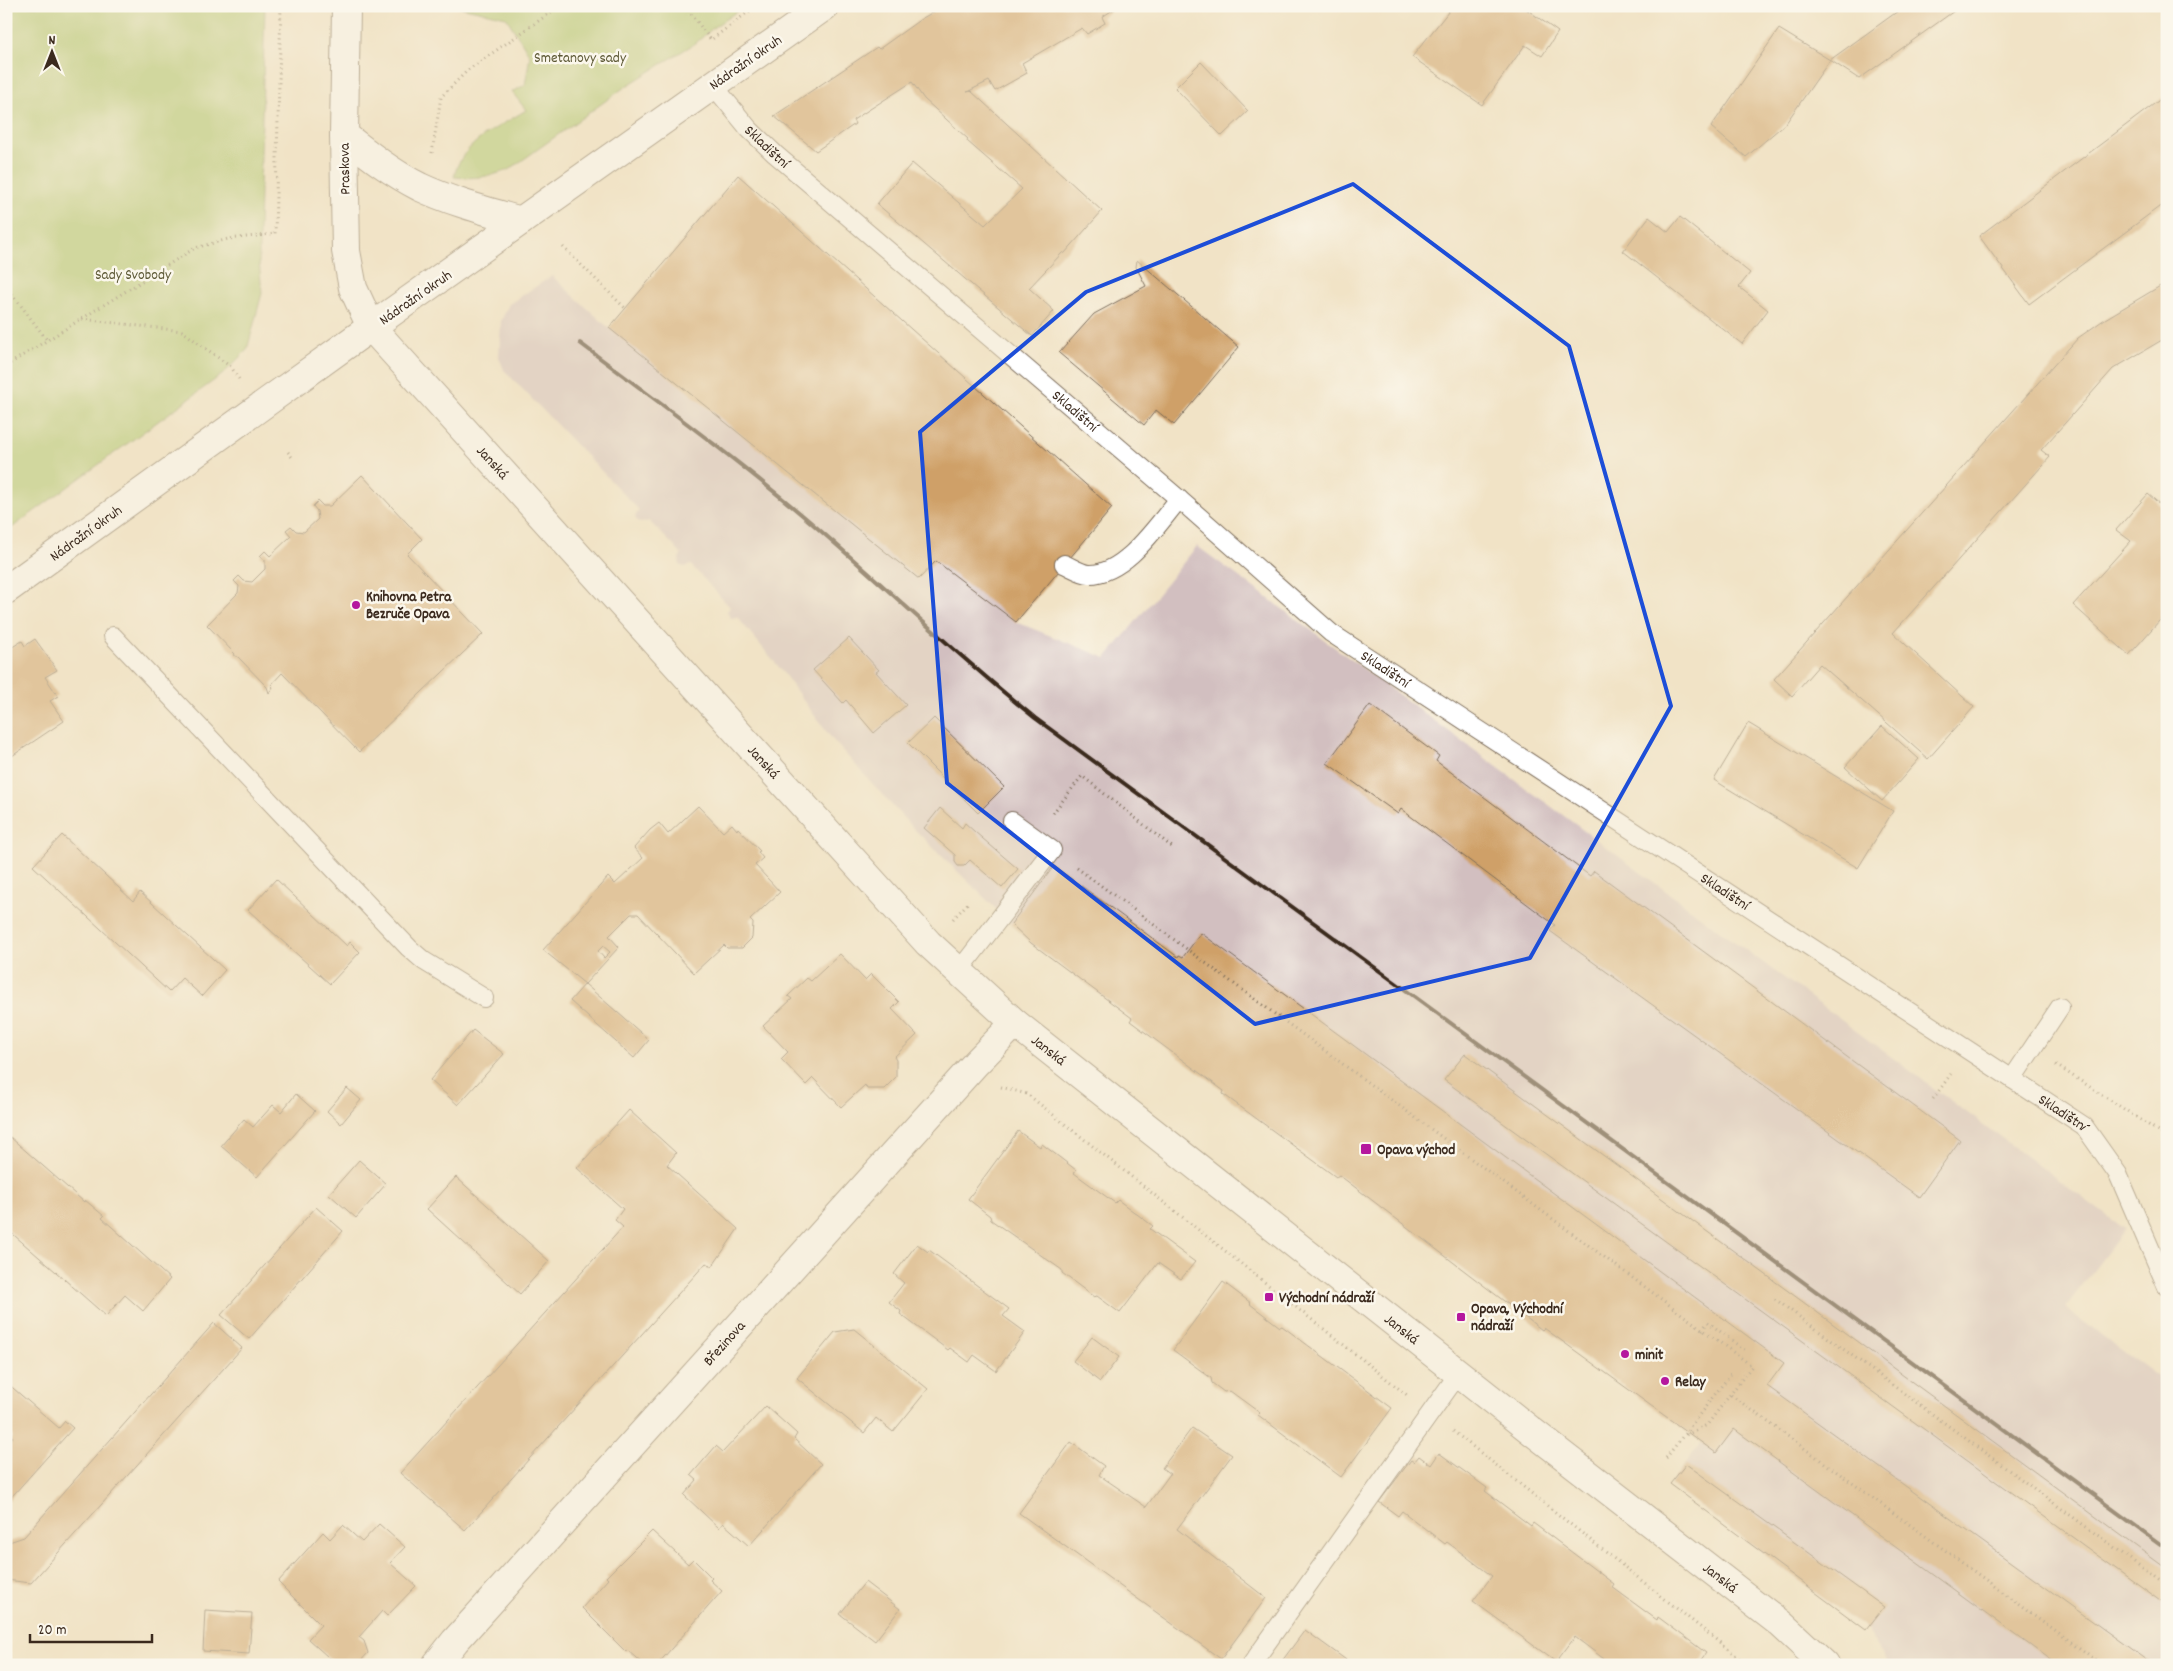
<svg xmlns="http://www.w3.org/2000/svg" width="2173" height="1671" viewBox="0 0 2173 1671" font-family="Dekko,sans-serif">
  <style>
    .industrial { fill: #d2bfc0 }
    .green { fill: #acc76d; stroke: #747846 }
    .building { fill: #cfa068; fill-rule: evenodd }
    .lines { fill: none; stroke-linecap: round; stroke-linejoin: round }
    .lane-casing { stroke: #7b6b59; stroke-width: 20 }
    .street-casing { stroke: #7b6b59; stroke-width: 30 }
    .secondary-casing { stroke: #7b6b59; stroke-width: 30 }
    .primary-casing { stroke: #7b6b59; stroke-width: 30 }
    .path { stroke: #7b6b59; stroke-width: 3; stroke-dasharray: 1 4; stroke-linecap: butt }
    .lane { stroke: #fff; stroke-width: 18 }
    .street { stroke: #fff; stroke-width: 28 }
    .secondary { stroke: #fff; stroke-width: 28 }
    .primary { stroke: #fff; stroke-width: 28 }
    .rail { stroke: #3b2a1e; stroke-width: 4 }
    .marked { fill: none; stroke: #1d4ed8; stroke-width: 4; stroke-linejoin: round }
    .poi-dot { fill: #b5179e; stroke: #fbf7ec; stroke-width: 2 }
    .labels { text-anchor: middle; stroke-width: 5; stroke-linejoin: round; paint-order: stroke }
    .park-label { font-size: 15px; fill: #5d5936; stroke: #fbf7ec }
    .street-label { font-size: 15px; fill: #3b2a1e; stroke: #fbf7ec }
    .poi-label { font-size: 15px; font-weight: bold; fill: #3b2a1e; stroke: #fbf7ec; text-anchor: start }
  </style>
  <rect width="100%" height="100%" fill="#fbf7ec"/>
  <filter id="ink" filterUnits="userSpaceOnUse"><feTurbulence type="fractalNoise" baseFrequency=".02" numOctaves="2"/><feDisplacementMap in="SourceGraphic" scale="10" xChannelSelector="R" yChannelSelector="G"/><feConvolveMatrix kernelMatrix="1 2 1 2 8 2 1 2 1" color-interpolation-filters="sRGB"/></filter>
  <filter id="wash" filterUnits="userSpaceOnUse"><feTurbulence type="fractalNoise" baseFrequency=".0096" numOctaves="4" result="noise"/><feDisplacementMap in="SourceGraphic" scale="20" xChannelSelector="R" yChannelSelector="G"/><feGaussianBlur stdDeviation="1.12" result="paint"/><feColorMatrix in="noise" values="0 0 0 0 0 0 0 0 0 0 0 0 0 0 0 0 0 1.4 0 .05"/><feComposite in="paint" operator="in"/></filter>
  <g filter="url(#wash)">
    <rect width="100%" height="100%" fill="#f1e3c6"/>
    <path class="industrial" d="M552,276l57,52 310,251 17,-18 80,61 90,36 91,-112 928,683 -60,79 102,76v281h-277l-24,-35 -196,-146 32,-42 -158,-114 -2,2 -203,-155 -3,2 -113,-83 1,-4 -92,-72 -101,-75 -123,-120 -76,-84 -54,-73 -41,-49 -6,1 -4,-6 3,-5 -39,-42 -7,2 -4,-2 -1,-7 3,-4 -33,-33 -8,2 -4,-2 -2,-4 4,-7 -135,-140 -5,-13 2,-36 8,-17z"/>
    <path class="green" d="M6,6h259l-6,223v32l3,32 -15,57 -24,24 -217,158z
      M456,6h289l-31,21 -17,15 -72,45 -115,82c-19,8 -36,10 -56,8 7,-35 44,-49 72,-67l-14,-18 13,-7 5,-29 -24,-39z"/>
    <g id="blocks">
      <path class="building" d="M944,6h175l-17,11 3,6 -18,11 -5,-6 -60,35 5,10 -32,18 -6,-10 -22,11 4,-1 131,120 -38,43 -1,-2 -34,36 25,23 -22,25 -155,-132 35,-41 73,62 37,-36 -55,-48 1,-2 -44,-40 -12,-17 -59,38 2,4 -39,27 -42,-35 103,-69 2,2 42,-30z
        M1453,6h69l36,26 -16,24 -17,-11 -43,60 -70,-48z
        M1905,6h56l-102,73 -29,-19 -44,63 -40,34 -35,-30 68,-98 51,31z
        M1201,62l47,49 -26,25 -47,-48z
        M2166,95l1,106 -138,103 -50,-68z
        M738,175l374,333 -96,114 -80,-61 -17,18 -310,-251z
        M1649,217l19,15 12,-15 70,56 -11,14 29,23 -26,34 -119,-93z
        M1137,260l102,87 -65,78 -18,-15 -12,15 -85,-72 35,-39 52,-28 -10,-19z
        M2167,282v55l-54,32 -72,81 9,7 -157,176 81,74 -46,52 -108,-95 -28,32 -18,-17 304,-341 27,-19z
        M362,475l60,64 -15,15 76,80 -124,118 -77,-79 -11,12 2,2 -4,6 -2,-6 -29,-30 -5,-2 2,-1 -28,-29 31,-32 1,-7 -5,-5 5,-5 5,5 8,1 13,-13v-9l-5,-4 5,-5 5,5 21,-20 -5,-6 5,-4 5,5 8,1 14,-13 -1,-8 -4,-5 5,-5 5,5h7z
        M2148,494l14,12 5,-6v112l-38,43 -56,-50 58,-64 -15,-11z
        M849,638l30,32 -3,2 30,33 -32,28 -28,-33 -3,3 -30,-33z
        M35,639l22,31 -12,7 13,19 -8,5 14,20 -58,39v-109l16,-10 3,5z
        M1370,705l69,51 -3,5 154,115 4,-5 366,269 -41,57 -369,-266 5,-6 -154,-116 -3,5 -71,-51z
        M934,718l70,69 -26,26 -70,-70z
        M1748,723l145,88 -35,57 -144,-88z
        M1882,726l37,33 -37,42 -37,-34z
        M698,806l25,26 9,-8 5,6 1,-2 22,23 -2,1 5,6 -8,7 25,27 -30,28 3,3 -1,15 -10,10h-15l-3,-3 -30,28 -56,-59h-7l-22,22 10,11 -34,37 -42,-34 65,-73 7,7 28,-26 -9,-10 16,-18 9,-7 9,11zM603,946l7,6 -6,6 -6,-7z
        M940,808l22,20 3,-5 10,9 43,37 -16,19 -32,-28 -6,6h-6l-3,-4v-7l-31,-27z
        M62,835l71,66 7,-9 85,78 -23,26 -20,-18 -13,14 -136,-126z
        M1054,866l124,91 1,-2 4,2 18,-24 583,430 -17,23 386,279h-96l-323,-236 -18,24 -172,-125 -2,2 -203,-155 -3,2 -113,-83 1,-3 -94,-70 2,-3 -101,-75 -20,-19z
        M276,879l71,67 3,-4 10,10 -30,32 -82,-74z
        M840,954l25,26 6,-6 28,28 -7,7 25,26 -23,22 2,3v17l-12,12h-17l-2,-4 -24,22 -28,-29 -7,7 -25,-26 7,-7 -25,-26 29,-27 -4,-3 19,-18 4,3z
        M585,984l64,56 -15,18 -64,-57z
        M473,1030l31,24 -46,51 -28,-25z
        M1465,1054l702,515v37l-723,-526z
        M347,1088l14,12 -20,24 -14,-13z
        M296,1094l19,17 -58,66 -36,-31 23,-27 9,8 20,-22 8,7z
        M629,1110l47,43 -9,12 71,64 -26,38 -6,-4 -241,267 -65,-57 223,-246 -8,-7 8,-11 -46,-41z
        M1018,1131l22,16 2,-3 34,26 -2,3 41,30 3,-3 35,26 -3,3 45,33 -14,17 -23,-16 -38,50 -23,-17 -3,1 -32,-24v-3l-71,-50 -1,-4 -22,-17z
        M10,1137l74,65 1,-2 19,16 -2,2 68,61 -27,32 -18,-16 -19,21 -100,-88v-87z
        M359,1160l27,24 -30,34 -27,-24z
        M456,1177l93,84 -29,33 -93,-85z
        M316,1207l27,24 -94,108 -28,-24z
        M917,1244l11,8 1,-2 80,59 -6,7 22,16 -29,39 -22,-16 -5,7 -19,-14 -2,2 -48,-36 1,-3 -12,-9 15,-19 -10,-9z
        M1223,1282l28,21 -1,1 30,23 2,-1 110,82 -51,69 -83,-62 2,-2 -30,-22 -6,1 -12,-9 -1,-5 -38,-28z
        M214,1323l28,25 -211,235 -25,-3v-37l18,-6z
        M854,1329l74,60 -35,43 -17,-14 -12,15 -67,-55 38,-46z
        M1092,1337l27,20 -19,25 -27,-21z
        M6,1382l53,46 6,-7 8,7 -67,75v-58l7,-8 -7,-6z
        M766,1406l31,28 -3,5 27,25 -72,82 -26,-23 -4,5 -35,-33 13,-15 -6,-5 25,-29 7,6z
        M1192,1428l40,27 -55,74 89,69 -45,61 -202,-146 52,-71 33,24 -5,9 47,32 24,-33 -8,-6z
        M1439,1453l48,35 -2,3 46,35 2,-3 81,61 -2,3 45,33 1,-3 48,36 -9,12h-85l-37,-28 -19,25 -83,-61 19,-25 -45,-34 -2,2 -43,-33 -4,5 -19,-14 32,-42 3,2 5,-6 12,9z
        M1686,1464l198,143 -18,23 -196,-146z
        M379,1524l26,23 -15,16 26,23 -29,30 -5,-5 -23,26 5,4 4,12 -11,12h-20l-29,-26 13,-14 -43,-43 45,-50 7,7 13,-14 19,17z
        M652,1531l36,33 5,-5 19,19 -2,2 12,11 -65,74h-13l-17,-15 -1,2 -44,-44 26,-29 -2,-2z
        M865,1582l35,27 -25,32 -35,-27z
        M205,1610l47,3 -3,41 -46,-3z
        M1305,1630l48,35h-74z"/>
    </g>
  </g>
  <g filter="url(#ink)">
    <use href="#blocks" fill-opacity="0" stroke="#7b6b59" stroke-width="1"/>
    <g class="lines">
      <defs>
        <g id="lane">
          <path id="s1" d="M713,85l36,44 26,25 404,345 152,134 753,493 34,48 49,113"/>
          <path d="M1064,564c7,3 18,10 25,10 36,1 69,-50 90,-75"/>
          <path d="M113,636l296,312 15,13 60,37"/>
          <path d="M959,971l93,-121 -40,-29"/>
          <path d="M2012,1079l48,-72"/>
          <path d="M1251,1665l208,-292"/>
        </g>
        <g id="street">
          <path id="s2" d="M436,1665l19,-24 521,-578 39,-40"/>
        </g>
        <g id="secondary">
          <path id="s3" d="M825,6l-454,321 557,616 87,80 514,406 252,195 44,41"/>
        </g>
        <g id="primary">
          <path d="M344,135c24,19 48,38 76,52 32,15 67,24 101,34"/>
          <path id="s4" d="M6,590l365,-263 -18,-39 -7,-37 -2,-116 2,-129"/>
        </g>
      </defs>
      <use href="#lane" class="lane-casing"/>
      <use href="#street" class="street-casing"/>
      <use href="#secondary" class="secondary-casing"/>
      <use href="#primary" class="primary-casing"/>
      <path class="path" d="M685,6l26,34 45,-34
        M432,153l9,-56 27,-27 92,-64
        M563,247l63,62
        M6,286l41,54
        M82,319l100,12 49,36 8,12
        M6,366l189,-118 33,-9 47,-5 6,-228
        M288,452l6,8
        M1053,813l29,-37 90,71
        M1077,868l675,498 -45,59 -23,11
        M953,919l15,-16
        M2056,1065l111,72
        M1001,1087l26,7 380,301
        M1933,1099l18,-25
        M1775,1299l392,287
        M1702,1330l6,-8 39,30
        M1731,1395l372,270
        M1453,1431l295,234
        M1666,1458l67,-87"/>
      <use href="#lane" class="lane"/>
      <use href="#street" class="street"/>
      <use href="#secondary" class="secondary"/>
      <use href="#primary" class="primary"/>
      <path class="rail" d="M580,343c74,56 150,111 221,171 79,67 153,139 234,204l1132,831"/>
    </g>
  </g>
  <path d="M0 0H2173V1671H0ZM1353,184l216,162 102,360 -141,252 -275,66 -308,-241 -27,-351 166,-140z" fill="#f1e3c6" fill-opacity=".55" fill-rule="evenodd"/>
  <path class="marked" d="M1353,184l216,162 102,360 -141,252 -275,66 -308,-241 -27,-351 166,-140z"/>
  <g class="poi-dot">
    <circle cx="356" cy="605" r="5"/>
    <rect x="1360" y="1143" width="12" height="12" rx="2.5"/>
    <rect x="1264" y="1292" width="10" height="10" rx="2.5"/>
    <rect x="1456" y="1312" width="10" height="10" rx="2.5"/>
    <circle cx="1625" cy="1354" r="5"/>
    <circle cx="1665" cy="1381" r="5"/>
  </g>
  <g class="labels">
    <g class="park-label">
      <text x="580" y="62">Smetanovy sady</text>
      <text x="133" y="279">Sady Svobody</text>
    </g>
    <g class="street-label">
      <text transform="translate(745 62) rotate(-35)" y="5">Nádražní okruh</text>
      <text dy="5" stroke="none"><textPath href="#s1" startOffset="82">Skladištní</textPath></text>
      <text transform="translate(344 169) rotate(-91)" y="5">Praskova</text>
      <text transform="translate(415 297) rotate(-35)" y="5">Nádražní okruh</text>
      <text dy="5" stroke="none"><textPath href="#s1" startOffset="488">Skladištní</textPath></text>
      <text dy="5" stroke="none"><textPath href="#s3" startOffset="738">Janská</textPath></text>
      <text dy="5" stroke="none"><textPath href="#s4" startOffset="98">Nádražní okruh</textPath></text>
      <text dy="5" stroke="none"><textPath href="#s1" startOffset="892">Skladištní</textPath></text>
      <text dy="5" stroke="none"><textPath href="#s3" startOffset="1142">Janská</textPath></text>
      <text dy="5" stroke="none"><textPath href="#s1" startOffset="1298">Skladištní</textPath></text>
      <text dy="5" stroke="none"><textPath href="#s3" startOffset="1548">Janská</textPath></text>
      <text dy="5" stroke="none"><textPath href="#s1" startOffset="1702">Skladištní</textPath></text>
      <text dy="5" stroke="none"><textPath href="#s3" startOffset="1998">Janská</textPath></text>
      <text dy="5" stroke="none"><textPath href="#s2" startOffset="432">Březinova</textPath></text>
      <text dy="5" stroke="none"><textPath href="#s3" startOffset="2402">Janská</textPath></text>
    </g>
    <g class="poi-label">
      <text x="366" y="601">Knihovna Petra<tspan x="366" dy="17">Bezruče Opava</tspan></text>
      <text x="1377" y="1154">Opava východ</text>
      <text x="1279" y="1302">Východní nádraží</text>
      <text x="1471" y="1313">Opava, Východní<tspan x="1471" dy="17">nádraží</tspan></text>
      <text x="1635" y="1359">minit</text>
      <text x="1675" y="1386">Relay</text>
    </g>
  </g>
  <rect width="2173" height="1671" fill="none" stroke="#fbf7ec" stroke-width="25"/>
  <g transform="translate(52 52)" stroke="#fbf7ec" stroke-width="4" paint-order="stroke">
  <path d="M0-4L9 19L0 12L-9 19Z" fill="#3b2a1e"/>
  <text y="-8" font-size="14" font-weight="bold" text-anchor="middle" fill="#3b2a1e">N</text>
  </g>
  <path d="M30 1634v8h122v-8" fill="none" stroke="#3b2a1e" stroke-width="2.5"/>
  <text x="38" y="1634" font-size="15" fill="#3b2a1e" stroke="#fbf7ec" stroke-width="4" paint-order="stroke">20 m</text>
</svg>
